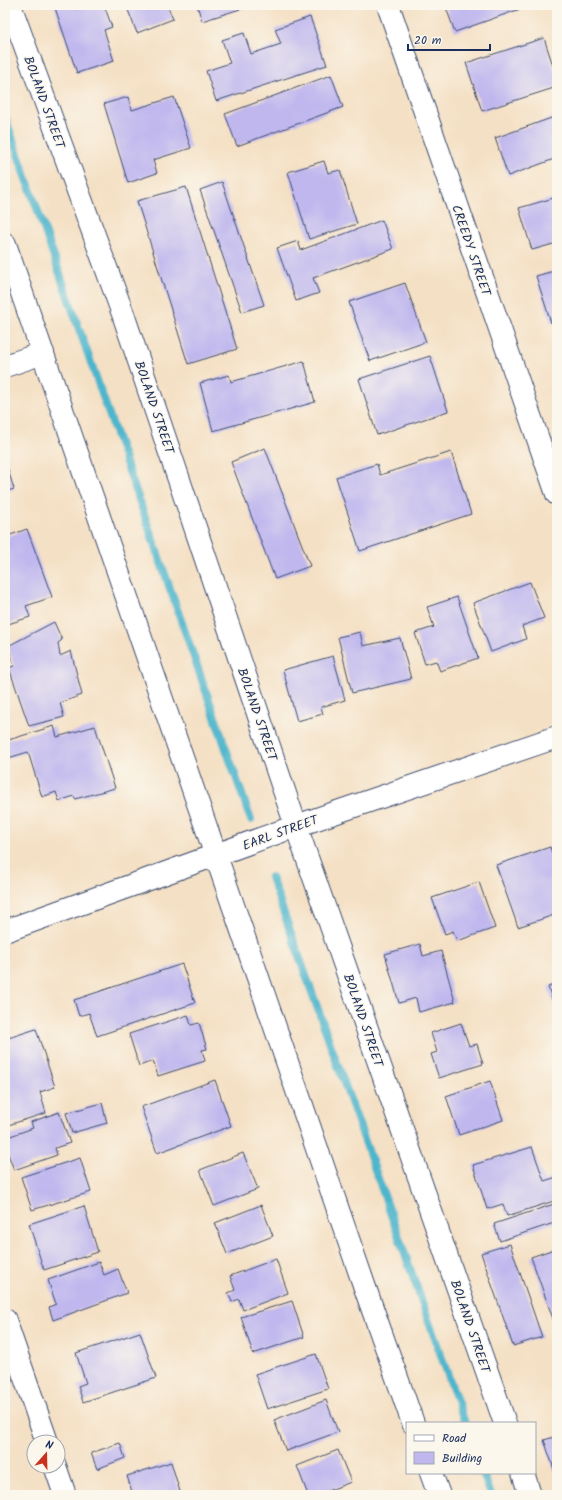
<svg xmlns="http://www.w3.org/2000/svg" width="562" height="1500" viewBox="0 0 562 1500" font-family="Kalam,sans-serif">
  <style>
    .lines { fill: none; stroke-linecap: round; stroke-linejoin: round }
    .stream { stroke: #4db5cc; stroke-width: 8 }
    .building { fill: #bfb7ee }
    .minor-casing { stroke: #3c4a6d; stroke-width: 24 }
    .minor { stroke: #fff; stroke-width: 22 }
    .labels { text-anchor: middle; stroke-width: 3; stroke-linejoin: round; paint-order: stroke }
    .street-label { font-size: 13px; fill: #1b2f5e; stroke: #fbf7ec }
  </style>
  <rect width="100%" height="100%" fill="#fbf7ec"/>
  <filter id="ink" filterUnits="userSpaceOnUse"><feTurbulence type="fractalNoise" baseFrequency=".025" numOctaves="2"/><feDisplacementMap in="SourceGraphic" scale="8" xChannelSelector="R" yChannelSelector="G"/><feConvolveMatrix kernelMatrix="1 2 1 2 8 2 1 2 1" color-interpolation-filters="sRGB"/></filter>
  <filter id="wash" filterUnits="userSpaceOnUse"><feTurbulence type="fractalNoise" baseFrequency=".012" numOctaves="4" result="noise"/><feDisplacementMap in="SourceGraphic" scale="16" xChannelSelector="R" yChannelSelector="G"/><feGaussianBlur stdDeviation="0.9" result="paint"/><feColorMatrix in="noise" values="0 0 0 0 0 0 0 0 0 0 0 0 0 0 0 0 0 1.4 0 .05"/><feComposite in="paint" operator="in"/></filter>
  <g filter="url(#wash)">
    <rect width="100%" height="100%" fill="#f4e0c4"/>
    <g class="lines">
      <path class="stream" d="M5,117l246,703
        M271,877l194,546
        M483,1473l8,22"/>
    </g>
    <g id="blocks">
      <path class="building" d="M54,5h50l8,22 -8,3 10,31 -37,12z
        M126,5h41l6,14 -36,14z
        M197,5h56l-51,16z
        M445,5h74l1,4 -65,23z
        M310,17l17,48 -111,36 -10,-30 24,-8 -8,-23 22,-7 7,21 30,-10 -6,-15z
        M544,38l13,40v9l-75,24 -16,-48z
        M331,75l12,32 -106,39 -12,-32z
        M128,97l4,13 42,-13 17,51 -38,12 4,13 -29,10 -24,-79z
        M557,116v42l-49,18 -13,-38z
        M324,161l4,12 12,-3 17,54 -48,15 -21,-67z
        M222,182l42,123 -22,7 -42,-122z
        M186,187l51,162 -49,15 -51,-163z
        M557,197v46l-25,7 -13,-42z
        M382,220l11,29 -80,29 6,15 -23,8 -19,-53 21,-7 3,9z
        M557,270v51l-6,2 -15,-47z
        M405,283l21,59 -56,19 -21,-59z
        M430,356l18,55 -71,24 -18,-56z
        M304,361l11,41 -102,29 -13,-48 29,-8 2,7z
        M265,448l45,118 -35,13 -44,-117z
        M451,452l20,62 -111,37 -24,-74 41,-13 3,11z
        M5,460l9,29 -9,3z
        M27,529l25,68 -26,9 4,11 -25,8v-88z
        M530,582l14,36 -22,8 4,13 -35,13 -18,-49z
        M457,597l21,61 -38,13 -4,-10 -11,3 -10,-31 19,-6 -7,-20z
        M54,622l8,18 -4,3 2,13 11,-5 11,44 -22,8 4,14 -35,9 -20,-58 5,-2 -6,-20z
        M360,632l3,14 37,-8 11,41 -59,14 -14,-56z
        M333,656l12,44 -24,7 2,7 -26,7 -14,-51z
        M54,726l3,11 38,-11 20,62 -40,11 -1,-3 -15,5 -3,-9 -14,5 -14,-45 -23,7v-18z
        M550,847l7,22v45l-39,13 -22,-62z
        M479,882l16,46 -38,13 -4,-10 -8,3 -13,-36z
        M420,944l3,12 18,-5 14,51 -36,10 -3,-14 -17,5 -14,-49z
        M182,964l13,39 -98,33 -8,-23 -10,3 -5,-16z
        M557,983v30l-9,-26z
        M188,1015l3,10 8,-2 8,26 -5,1 3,11 -47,15 -5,-15 -14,5 -10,-32z
        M461,1023l8,23 8,-2 6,20 -44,14 -8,-24 6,-2 -6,-19z
        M36,1029l19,58 -15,5 6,21 -41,13v-87z
        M215,1080l16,46 -74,27 -16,-46z
        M490,1081l13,39 -44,15 -13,-39z
        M102,1103l5,20 -35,10 -6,-20z
        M59,1112l11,31 -15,5 2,7 -43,15 -9,-24v-8l28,-10 -2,-6z
        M532,1147l12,34 13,-4v23l-50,16 -4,-12 -16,5 -14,-44z
        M243,1153l15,36 -44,17 -14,-36z
        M80,1158l11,34 -59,18 -11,-33z
        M557,1203v19l-57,19 -6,-17z
        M261,1205l12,31 -46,18 -12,-31z
        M84,1206l14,46 -54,18 -15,-46z
        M510,1244l32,93 -29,9 -32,-93z
        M557,1248v82l-26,-73z
        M276,1259l12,34 -45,17 -4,-11 -7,3 -4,-9 7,-3 -5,-14z
        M99,1262l5,13 14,-6 9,24 -74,27 -4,-13 7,-3 -8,-24z
        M292,1301l12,36 -51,17 -12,-37z
        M140,1332l16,46 -73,24 -5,-16 8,-3 -10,-30z
        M316,1354l12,35 -61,20 -12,-35z
        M326,1400l12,32 -52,19 -12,-31z
        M557,1434v44l-13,-38 10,-3z
        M120,1443l5,15 -28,11 -6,-16z
        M338,1450l13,32 -34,13h-9l-11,-29z
        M171,1462l10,33h-48l-6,-19z"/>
    </g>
  </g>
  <g filter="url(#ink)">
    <use href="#blocks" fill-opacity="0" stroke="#3c4a6d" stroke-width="1"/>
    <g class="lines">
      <defs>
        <path id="minor" d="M10,5l113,309 173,512 209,597
          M388,5l169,489
          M5,244l359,1041 49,138
          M5,366l38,-13
          M5,931l291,-105 261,-89
          M5,1320l42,122
          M55,1466l10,29
          M431,1473l8,22
          M523,1473l7,22"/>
      </defs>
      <use href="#minor" class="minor-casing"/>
      <use href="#minor" class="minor"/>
    </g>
  </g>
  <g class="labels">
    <g class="street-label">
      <text transform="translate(45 102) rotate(70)" y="5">BOLAND STREET</text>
      <text transform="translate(472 250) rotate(71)" y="5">CREEDY STREET</text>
      <text transform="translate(155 407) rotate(71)" y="5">BOLAND STREET</text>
      <text transform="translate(258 714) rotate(71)" y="5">BOLAND STREET</text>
      <text transform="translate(280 832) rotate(-20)" y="5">EARL STREET</text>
      <text transform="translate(364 1020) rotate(71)" y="5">BOLAND STREET</text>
      <text transform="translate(471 1326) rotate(71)" y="5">BOLAND STREET</text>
    </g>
  </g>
  <rect width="562" height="1500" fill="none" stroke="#fbf7ec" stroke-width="20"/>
  <rect x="406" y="1422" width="130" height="52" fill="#fbf7ec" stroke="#a1a7b3"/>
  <rect x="414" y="1435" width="20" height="6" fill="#ffffff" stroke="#a1a7b3"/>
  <text x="442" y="1442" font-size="12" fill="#1b2f5e">Road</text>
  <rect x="414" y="1452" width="20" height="12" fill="#bfb7ee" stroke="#a1a7b3"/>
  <text x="442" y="1462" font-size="12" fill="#1b2f5e">Building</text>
  <g transform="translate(46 1454) rotate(20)"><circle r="19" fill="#fbf7ec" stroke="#a1a7b3"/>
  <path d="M0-3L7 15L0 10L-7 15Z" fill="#c8321e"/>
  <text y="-6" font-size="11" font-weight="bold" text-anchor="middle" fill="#1b2f5e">N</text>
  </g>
  <path d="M408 44v6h82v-6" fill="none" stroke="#1b2f5e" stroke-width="2"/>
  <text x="414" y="44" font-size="12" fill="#1b2f5e" stroke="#fbf7ec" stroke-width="3" paint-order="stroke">20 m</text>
</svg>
